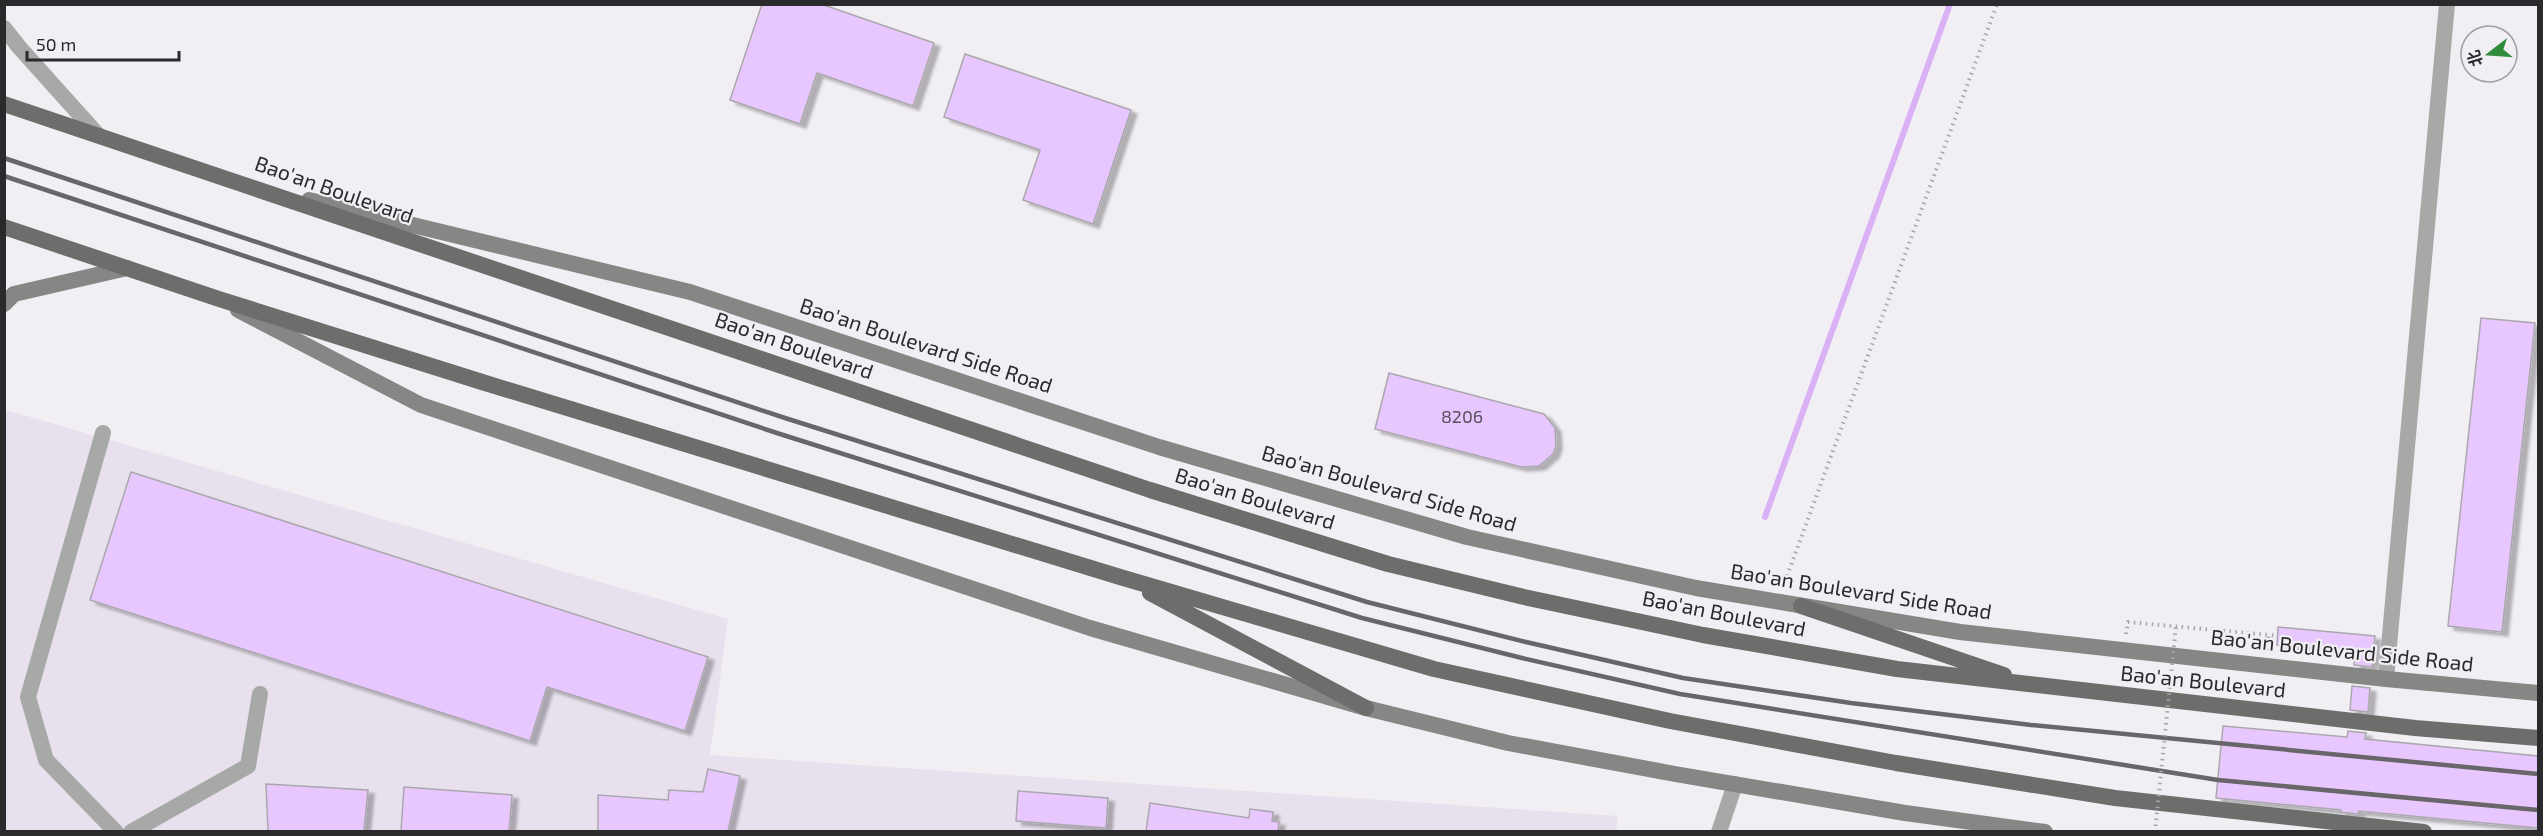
<svg xmlns="http://www.w3.org/2000/svg" width="2543" height="836" viewBox="0 0 2543 836" font-family="'Exo 2','Noto Sans SC',sans-serif">
  <style>
    .built { fill: #e8e1ed }
    .lines { fill: none; stroke-linecap: round; stroke-linejoin: round }
    .stream { stroke: #dbb1f6; stroke-width: 6 }
    .building { fill: #e8c7ff; stroke: #aba8ad; stroke-width: 1.5; filter: url(#shadow) }
    .path { stroke: #a9a6ab; stroke-width: 4; stroke-dasharray: 1.5 4.5; stroke-linecap: butt }
    .minor { stroke: #a7a9a7; stroke-width: 16 }
    .secondary { stroke: #848784; stroke-width: 16 }
    .primary { stroke: #6b6e6b; stroke-width: 16 }
    .rail { stroke: #686669; stroke-width: 4.5 }
    .path-bridge { stroke: #a9a6ab; stroke-width: 4; stroke-dasharray: 1.5 4.5; stroke-linecap: butt }
    .labels { text-anchor: middle; stroke-width: 4.5; stroke-linejoin: round; paint-order: stroke }
    .number-label { font-size: 18px; fill: #5a5060 }
    .street-label { font-size: 21px; fill: #2a292b; stroke: #f1eef4 }
  </style>
  <defs>
    <filter id="shadow"><feDropShadow dx="6" dy="4" stdDeviation="1.5" flood-color="#0004"/></filter>
  </defs>
  <rect width="100%" height="100%" fill="#f1eef4"/>
  <path class="built" d="M6,410l722,209 -18,136 908,61 -2,16h-1611z"/>
  <g class="lines">
    <path class="stream" d="M1765,517l185,-513"/>
  </g>
  <path class="building" d="M762,4h59l113,39 -21,63 -96,-33 -17,51 -70,-24z
    M965,54l166,56 -38,114 -70,-24 17,-50 -96,-33z
    M2481,318l54,5 -33,309 -54,-6z
    M1389,373l155,41 11,14 1,18 -3,8 -14,12 -18,1 -146,-38z
    M131,472l577,185 -23,74 -138,-44 -17,54 -440,-141z
    M2278,627l97,9 -3,31 -18,-2 1,-13 -78,-7z
    M2352,686l18,2 -2,24 -18,-2z
    M2223,726l124,11 1,-6 18,2 -1,6 173,17v72l-179,-17 -1,3 -18,-2 1,-2 -125,-12z
    M708,769l32,7 -12,55h-130v-36l70,5 1,-10 34,2z
    M266,784l102,6 -4,41h-96z
    M404,787l108,8 -3,36h-108z
    M1018,791l90,7 -2,30 -90,-7z
    M1150,803l99,15 1,-9 23,3 -1,9 7,1 -1,9h-132z"/>
  <g class="lines">
    <path class="path" d="M1783,587l214,-583
      M2126,634l2,-12 141,13
      M2267,650l2,-15 8,1"/>
    <path class="minor" d="M4,28l15,19 79,88
      M103,433l-75,264 18,63 70,72
      M2386,679l61,-675
      M131,832l117,-66 12,-72
      M1719,832l16,-48"/>
    <path class="secondary" d="M309,200l381,92 469,155 308,90 229,51 264,44 426,47 152,14
      M4,304l10,-10 113,-26
      M238,310l183,95 669,223 276,80 142,35 167,31 230,39 140,19"/>
    <path class="primary" d="M4,104l1146,386 238,74 136,33 179,38 194,34 518,59 123,10
      M4,227l215,72 263,83 638,195 314,92 236,52 226,42 219,35 309,34
      M1150,593l216,115
      M1801,606l203,69"/>
    <path class="rail" d="M4,158l781,260 582,184 159,40 157,36 168,25 180,22 507,49
      M4,176l776,258 582,184 160,40 158,36 538,86 320,30"/>
    <path class="path-bridge" d="M2155,832l21,-206"/>
  </g>
  <g class="labels">
    <g class="number-label">
      <text x="1462" y="423">8206</text>
    </g>
    <g class="street-label">
      <text transform="translate(334 190) rotate(19)" y="7">Bao'an Boulevard</text>
      <text transform="translate(794 346) rotate(19)" y="7">Bao'an Boulevard</text>
      <text transform="translate(926 346) rotate(18)" y="7">Bao'an Boulevard Side Road</text>
      <text transform="translate(1389 489) rotate(16)" y="7">Bao'an Boulevard Side Road</text>
      <text transform="translate(1255 499) rotate(17)" y="7">Bao'an Boulevard</text>
      <text transform="translate(1861 592) rotate(9)" y="7">Bao'an Boulevard Side Road</text>
      <text transform="translate(1724 614) rotate(11)" y="7">Bao'an Boulevard</text>
      <text transform="translate(2342 651) rotate(6)" y="7">Bao'an Boulevard Side Road</text>
      <text transform="translate(2203 682) rotate(6)" y="7">Bao'an Boulevard</text>
    </g>
  </g>
  <rect width="2543" height="836" fill="none" stroke="#2a292b" stroke-width="12"/>
  <g transform="translate(2489 54) rotate(253)"><circle r="28" fill="#f1eef4" stroke="#a19fa4" stroke-width="1.5"/>
  <path d="M0-4.5L10 22L0 15L-10 22Z" fill="#318b3c"/>
  <text y="-9" font-size="16" font-weight="bold" text-anchor="middle" fill="#2a292b">北</text>
  </g>
  <path d="M27 51v9h152v-9" fill="none" stroke="#2a292b" stroke-width="3"/>
  <text x="36" y="51" font-size="18" fill="#2a292b" stroke="#f1eef4" stroke-width="4.5" paint-order="stroke">50 m</text>
</svg>
